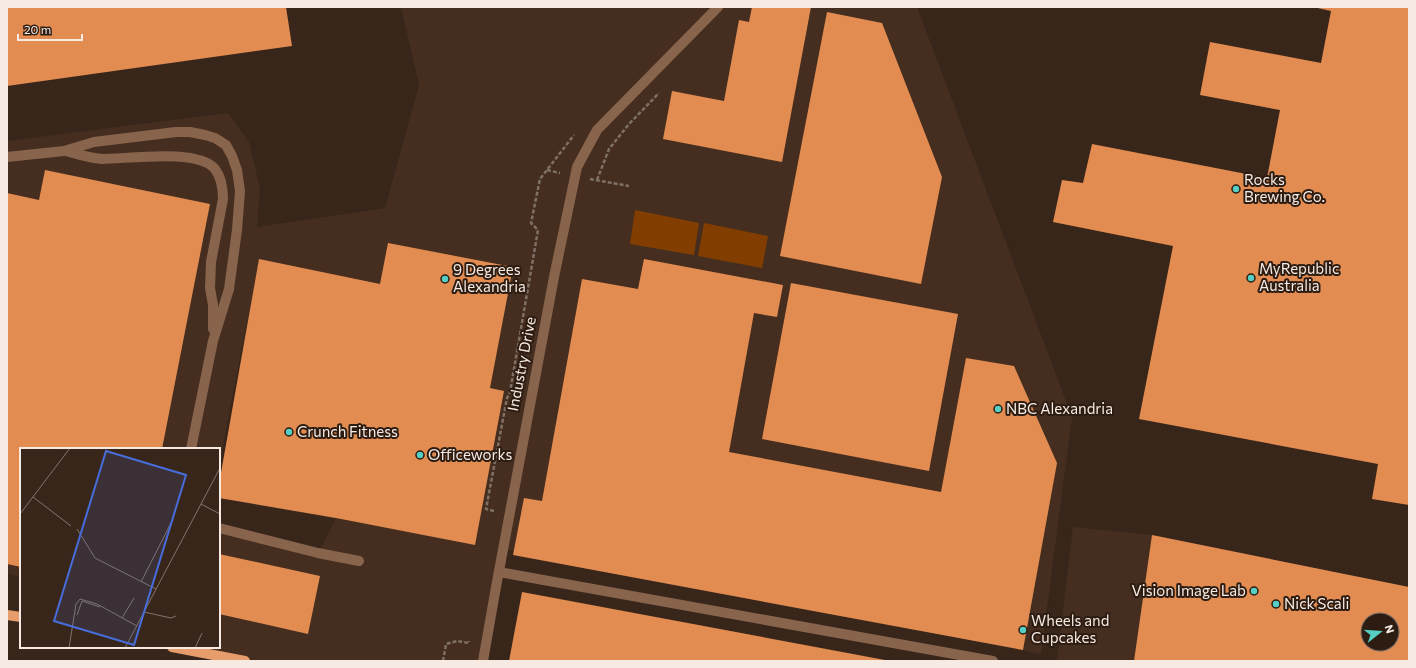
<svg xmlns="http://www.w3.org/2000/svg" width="1416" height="668" viewBox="0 0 1416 668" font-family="Commissioner,sans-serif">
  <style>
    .built { fill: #452e1f; fill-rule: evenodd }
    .green { fill: #823e00 }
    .building { fill: #e38c51; fill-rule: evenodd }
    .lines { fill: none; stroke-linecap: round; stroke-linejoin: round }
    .path { stroke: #7f7066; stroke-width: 2.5; stroke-dasharray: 4 2; stroke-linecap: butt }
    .minor { stroke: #88644d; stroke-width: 10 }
    .major { stroke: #e69c6b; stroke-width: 10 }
    .poi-dot { fill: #56cec3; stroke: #2d1c11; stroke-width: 1.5 }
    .labels { text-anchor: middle; stroke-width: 4; stroke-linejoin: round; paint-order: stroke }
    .poi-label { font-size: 15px; fill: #f6eae2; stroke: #2d1c11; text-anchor: start }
    .street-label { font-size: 15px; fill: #f6eae2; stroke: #2d1c11 }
    .inset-road { fill: none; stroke: #84746b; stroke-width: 1 }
    .view { fill: #486dda; fill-opacity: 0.15; stroke: #486dda; stroke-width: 2 }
    .inset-edge { fill: none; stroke: #f6eae2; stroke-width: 2 }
  </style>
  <rect width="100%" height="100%" fill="#38261b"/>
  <path class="built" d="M401,7h516l155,410 -31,237 -537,-105 -21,112h-238l-73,-14h47v-119l99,25 18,-34 -117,-21v-14l32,-184 -32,167v-18h-198v128l-14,-3v-433l221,-28 21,29 11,46 -3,39 128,-19 34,-123z
    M1073,527l79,8 257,52v74h-352zM1368,620h24v24h-24z"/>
  <path class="green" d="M635,210l64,13 -5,32 -64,-11z
    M704,223l64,13 -6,32 -64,-12z"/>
  <path class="building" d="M7,7h279l6,39 -285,40z
    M752,7h59l-29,155 -119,-23 9,-48 52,10 15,-81 10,2z
    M1313,7h96v498l-37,-6 6,-35 -239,-45 34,-173 -120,-24 9,-42 21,3 9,-39 175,34 13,-68 -80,-15 10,-53 111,21 10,-52z
    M827,12l55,11 60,154 -21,107 -141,-28z
    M45,170l165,34 -48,245h-141v118l-14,-3v-371l32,7z
    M388,243l125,24 -23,121 14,3 -29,154 -139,-27 -117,-20v-14l40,-225 121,25z
    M644,259l139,26 -6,32 -23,-4 -25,139 212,40 25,-134 48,8 43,97 -34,187 -510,-95 11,-57 18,3 40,-222 56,10z
    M791,283l167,31 -29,157 -167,-32z
    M1152,535l257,52v74h-275zM1368,620h24v24h-24z
    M219,554l101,22 -12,58 -89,-20z
    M522,592l363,68v1h-376z"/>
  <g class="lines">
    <path class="path" d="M547,170l13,3
      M590,179l39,7
      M597,180l12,-31 20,-25 30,-31
      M494,511l-8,-2 21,-111 3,-6 28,-162 -7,-7 9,-44 34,-44
      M443,661l3,-17 11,-3 12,2v-2"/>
    <path class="minor" d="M66,151c11,3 24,7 36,8 25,0 96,-11 113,10 6,8 8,20 8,30l-12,63 -1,26 3,17v24
      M7,157l57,-6 30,-9 82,-10h14l15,3 10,3 11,7 6,11 5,14 3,21 -3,39 -8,59 -16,52 -22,108
      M219,528l99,25 41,8
      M499,572l494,89
      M483,661l13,-74 58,-310 23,-110 20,-37 121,-123"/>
    <path class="major" d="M7,615l14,2
      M172,647l73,14"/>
  </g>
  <g class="poi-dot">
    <circle cx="1236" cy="189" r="4"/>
    <circle cx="1251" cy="278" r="4"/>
    <circle cx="445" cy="279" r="4"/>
    <circle cx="998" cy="409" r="4"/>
    <circle cx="289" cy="432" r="4"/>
    <circle cx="420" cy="455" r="4"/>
    <circle cx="1254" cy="591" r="4"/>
    <circle cx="1276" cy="604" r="4"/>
    <circle cx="1023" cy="630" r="4"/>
  </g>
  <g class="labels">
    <g class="poi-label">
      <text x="1244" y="185">Rocks<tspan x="1244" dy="17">Brewing Co.</tspan></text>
      <text x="1259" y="274">MyRepublic<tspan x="1259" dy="17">Australia</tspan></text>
      <text x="453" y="275">9 Degrees<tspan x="453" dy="17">Alexandria</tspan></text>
      <text x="1006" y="414">NBC Alexandria</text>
      <text x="297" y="437">Crunch Fitness</text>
      <text x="428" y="460">Officeworks</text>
      <text x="1246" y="596" text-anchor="end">Vision Image Lab</text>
      <text x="1284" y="609">Nick Scali</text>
      <text x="1031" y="626">Wheels and<tspan x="1031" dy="17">Cupcakes</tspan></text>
    </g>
    <g class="street-label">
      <text transform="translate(522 364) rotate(-79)" y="5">Industry Drive</text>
    </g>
  </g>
  <g transform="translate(20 448)">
    <rect width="200" height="200" fill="#38261b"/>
    <path class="inset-road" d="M13,49l38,29M181,56l19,10M0,66l50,-66M57,81l18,29 61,31M121,134l32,-63M124,164l27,6 5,-2M57,167l5,-14 18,6M102,170l12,-20M49,200l7,-44 4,-5 17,5 40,22M105,200l95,-180M175,200l7,-15"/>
    <path class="view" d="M86,3l80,24 -52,170 -80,-24z"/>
    <rect width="200" height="200" class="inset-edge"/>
  </g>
  <rect width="1416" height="668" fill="none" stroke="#f6eae2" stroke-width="16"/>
  <g transform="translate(1380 632) rotate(73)"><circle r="19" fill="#2d1c11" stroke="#7d6e65"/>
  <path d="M0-3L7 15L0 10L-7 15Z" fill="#56cec3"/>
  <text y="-6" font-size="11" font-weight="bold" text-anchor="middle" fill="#f6eae2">N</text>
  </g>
  <path d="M18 34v6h64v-6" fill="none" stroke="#f6eae2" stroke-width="2"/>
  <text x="24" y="34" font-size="12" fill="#f6eae2" stroke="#2d1c11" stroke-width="3" paint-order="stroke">20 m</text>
</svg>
